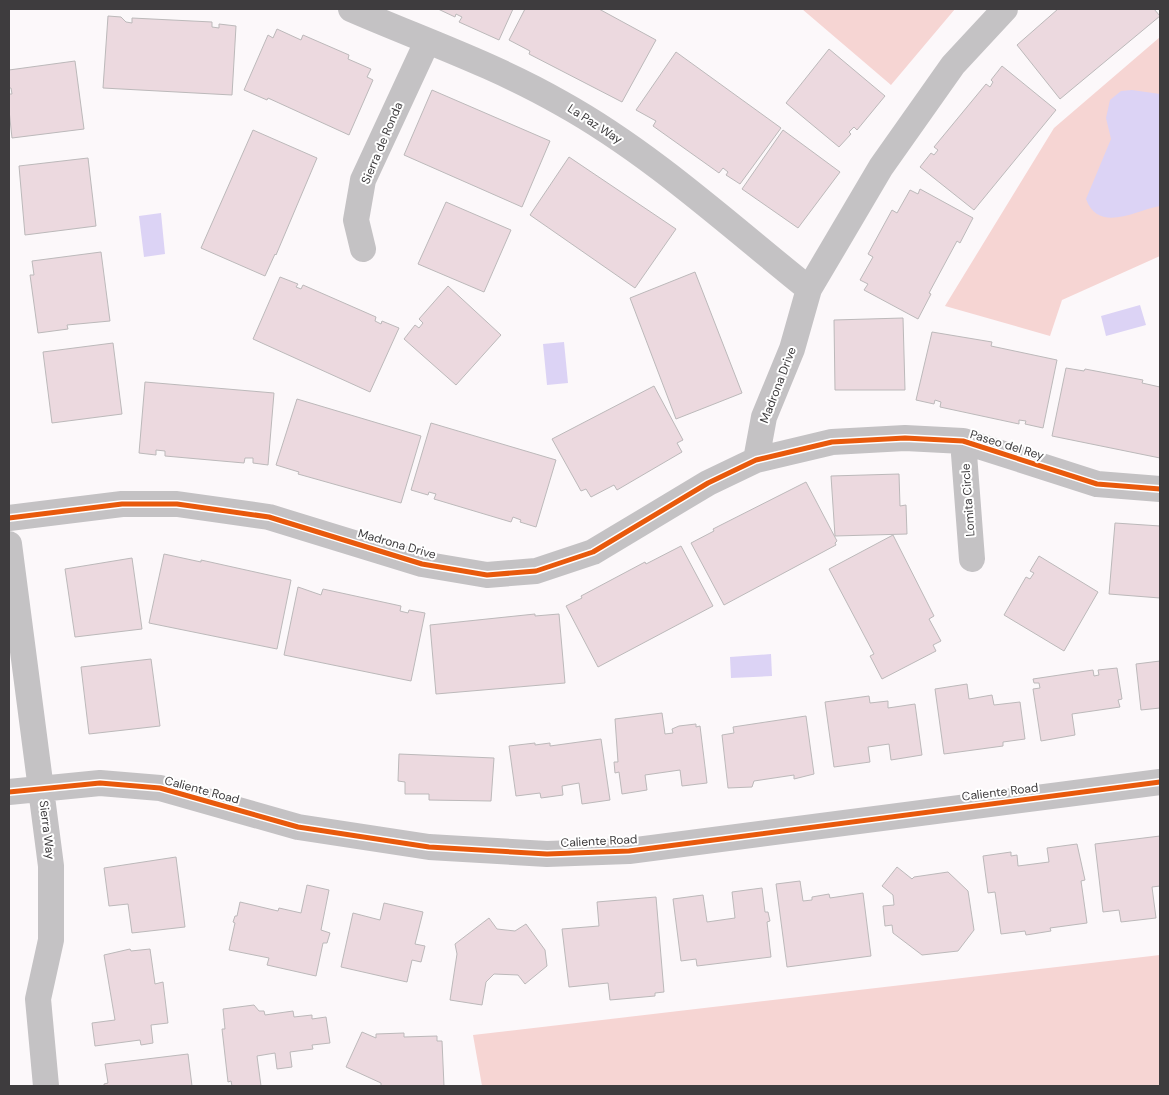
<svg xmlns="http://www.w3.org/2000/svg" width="1169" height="1095" viewBox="0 0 1169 1095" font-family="'DM Sans',sans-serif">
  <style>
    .green { fill: #f6d5d3 }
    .water { fill: #dcd3f5 }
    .building { fill: #ecd9df; stroke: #bcb9ba }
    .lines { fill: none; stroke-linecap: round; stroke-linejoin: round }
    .minor { stroke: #c4c2c4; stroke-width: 26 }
    .cycleway-casing { stroke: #fff; stroke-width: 8 }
    .cycleway { stroke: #e8590c; stroke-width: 5 }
    .labels { text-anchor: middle; stroke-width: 4; stroke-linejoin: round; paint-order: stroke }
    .street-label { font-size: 12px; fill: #3e3c3e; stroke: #fff }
  </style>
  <rect width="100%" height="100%" fill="#fcf8fa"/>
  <path class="green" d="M802,9h153l-64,76z
    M1160,37v219l-98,44 -12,36 -105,-30 109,-178z
    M1160,955v131h-678l-9,-51z"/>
  <path class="water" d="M1132,90l28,4v112c-24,4 -61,28 -74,-7l25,-60 -5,-21 4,-18 11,-9z
    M161,213l4,41 -21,3 -5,-41z
    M1140,305l6,20 -40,11 -5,-20z
    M564,342l4,41 -21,2 -4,-41z
    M771,654l1,22 -41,2 -1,-21z"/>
  <path class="building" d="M438,9h75l-14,31 -40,-18 3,-5 -6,-3 -1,3z
    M525,9h74l57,31 -34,62 -93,-48 1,-3 -21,-11z
    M1058,9h96l6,7 -100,83 -43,-54z
    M108,16l13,1 5,5 6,1v-5l80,4v5l7,1v-4l17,2 -4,69 -129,-7z
    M277,29l24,11 2,-5 46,20 -1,4 23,10 -4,8 6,3 -24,55 -81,-37 -1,2 -23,-10 24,-55 5,3z
    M829,49l56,47 -28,34 -3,-3 -5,5 2,2 -12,13 -53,-44z
    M676,52l105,76 -41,56 -14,-9 2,-3 -5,-4 -4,5 -66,-47 3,-5 -20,-11z
    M75,61l9,68 -72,9 -3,-28v-16h3l-1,-6h-2v-18z
    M1002,66l54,44 -82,100 -54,-43 11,-14 3,2 4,-5 -4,-3 52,-63 4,3 3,-5 -2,-2z
    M432,90l118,51 -28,66 -118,-52z
    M253,130l64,28 -41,97 -1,-1 -10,22 -64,-28z
    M783,130l57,42 -42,56 -56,-39z
    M569,157l107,72 -41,59 -105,-73z
    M88,158l8,68 -71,9 -6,-69z
    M920,189l53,29 -13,25 -3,-2 -28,52 2,1 -13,25 -54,-29 4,-6 -8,-4 13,-23 -5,-3 24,-44 5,3 13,-23 8,4z
    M446,202l65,28 -27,62 -66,-28z
    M101,252l9,69 -43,4 1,4 -30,4 -8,-58h4l-2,-14z
    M695,272l47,121 -66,26 -46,-121z
    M280,277l18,7 -2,3 5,2 2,-4 73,32 -1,4 6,3 1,-3 17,7 -29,64 -117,-53z
    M448,286l53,49 -45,50 -52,-46 11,-14 4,3 4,-5 -4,-4z
    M903,318l2,72h-70l-1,-70z
    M932,332l60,10 -1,4 66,14 -14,68 -18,-4 1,-3 -7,-1v4l-79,-17 1,-5 -6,-2 -1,4 -18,-4z
    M113,343l9,71 -70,9 -9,-71z
    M1066,368l18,3 1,-2 58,11 -1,3 18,4v71l-108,-22z
    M145,382l129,11 -6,72 -15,-2v-5h-8l-1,5 -79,-7v-5l-9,-1v5l-17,-2z
    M654,386l29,54 -6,3 5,9 -65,38 -3,-5 -23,12 -5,-8 -5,2 -29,-52z
    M297,399l124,37 -20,67 -103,-29 1,-2 -23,-7z
    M431,423l125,37 -20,67 -16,-5 1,-2 -8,-3 -2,5 -77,-23 2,-5 -7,-2 -1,3 -17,-5z
    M899,474l1,32 6,-1 1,29 -72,2 -4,-60z
    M806,482l31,59 -2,2 1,2 -112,60 -33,-62 23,-12 -1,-2z
    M1115,523l45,3v72l-51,-4z
    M893,535l41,81 -5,3 12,22 -8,4 3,6 -54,28 -12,-23 4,-2 -45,-85z
    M681,546l32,60 -115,61 -32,-61 16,-8 -1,-2 64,-34 1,2z
    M164,554l37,8v-2l90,20 -14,69 -128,-26z
    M1039,556l59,36 -34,59 -60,-36 22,-38 4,2 4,-6 -4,-2z
    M132,558l10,71 -67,8 -10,-68z
    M298,587l23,8 2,-6 78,17 -1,5 8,2 1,-3 16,3 -14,68 -127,-26z
    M535,614v2l24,-2 6,69 -129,11 -6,-69z
    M151,659l9,67 -71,8 -8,-67z
    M1160,661v47l-19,2 -5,-46z
    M1117,668l5,31 -4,1 2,7 -48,7 3,21 -34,6 -8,-52 7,-1 -1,-5h-5l-1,-4 60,-9 1,6 5,-1 -1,-5z
    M967,684l2,15 23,-4 2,10 26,-3 5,37 -22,3v4l-59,8 -9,-65z
    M869,696l1,7 18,-2v7l27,-4 7,51 -31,5 -2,-16 -21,3 2,15 -36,5 -9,-65z
    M662,713l3,21 8,-1 -1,-4 7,-3 17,-2v3l4,-1 7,57 -25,3 -2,-16 -35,5 2,15 -25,4 -3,-22 -4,1 -1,-11h4l-3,-43z
    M806,716l8,58 -20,5v-4l-40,6 -2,6 -24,1 -6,-53 12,-2 -1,-6z
    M601,739l9,61 -28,4 -3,-21 -17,3 1,9 -22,3 -1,-5 -24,3 -7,-50 26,-3v2l15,-2v3z
    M399,754l95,4 -3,43 -62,-1v-6h-24v-12l-7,-1z
    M1160,836v50l-8,1 4,31 -35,4 -2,-12 -16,2 -8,-68z
    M1077,844l8,36 -4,1 6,42 -37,5 1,3 -25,4 -1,-4 -24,3 -6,-42 -7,1 -5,-37 28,-4v4l6,-1 1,11 31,-4 -2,-14z
    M176,857l9,70 -53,6 -4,-29 -19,2 -5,-38z
    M897,867l15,12 2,-2 34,-5 20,19 6,39 -16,21 -36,4 -29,-22 -1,-8 -7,1 -2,-20 11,-1 -1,-10 -11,-9z
    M800,881l3,20 9,-1v-3l17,-3 1,4 33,-5 8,63 -84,11 -11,-83z
    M307,885l22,5 -8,40 9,3 -3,10h-4l-7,33 -49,-11 2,-7 -40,-8 6,-27 -2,-1 2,-6h2l3,-14 38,9 1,-3 22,5z
    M762,888l3,24h3l2,9 -3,1 4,35 -74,9 -1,-7 -15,2 -8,-62 30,-4 4,27 28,-4 -3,-26z
    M656,897l8,95 -9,1v3l-45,4 -2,-17 -39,4 -7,-58 37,-3 -2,-24z
    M384,903l39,9 -8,32 10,2 -4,16 -9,-2 -5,22 -66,-15 12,-54 27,7z
    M489,918l8,11 18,2 11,-7 19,26 2,16 -22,18 -7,-9 -24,-1 -8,8 -4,23 -32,-5 7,-46 -2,-10z
    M130,949l1,2 19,-2 5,35 8,-2 5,41 -17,2 2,18 -12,2 -1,-5 -45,6 -3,-23 23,-3 -11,-65z
    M254,1005l5,6h5l1,4 28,-4 1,6 18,-2v4l14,-2 4,26 -18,2 1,4 -23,3 2,15 -15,2 -2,-16 -18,3 4,30h-29l-1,-5 -3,1 -6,-53h3l-2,-20z
    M362,1032l14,6v-4l28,-1v4l33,-1v5h5l2,45h-63v-3l-35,-16z
    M188,1054l4,32h-88v-2l4,-1 -3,-19z"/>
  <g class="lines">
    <path class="minor" d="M351,9c69,30 144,56 210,94 90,50 168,122 248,186
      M363,249l-7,-29 7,-40 64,-138
      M963,441l9,118
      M756,460l8,-43 28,-68 17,-60 72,-122 72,-102 52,-56
      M9,518l113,-14h55l92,13 153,47 65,11 49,-4 57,-19 115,-69 48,-23 76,-18 73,-4 58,3 134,43 63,5
      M9,544l42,322v74l-13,59 8,87
      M9,792l91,-9 60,5 138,39 131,20 118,7 82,-3 531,-69"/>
    <defs>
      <path id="cycleway" d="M9,518l113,-14h55l92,13 153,47 65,11 49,-4 57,-19 115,-69 48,-23 76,-18 73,-4 58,3 134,43 63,5
        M9,792l91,-9 60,5 138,39 131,20 118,7 82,-3 531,-69"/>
    </defs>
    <use href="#cycleway" class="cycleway-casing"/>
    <use href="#cycleway" class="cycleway"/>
  </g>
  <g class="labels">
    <g class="street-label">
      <text transform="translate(595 124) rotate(33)" y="4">La Paz Way</text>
      <text transform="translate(382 143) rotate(-67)" y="4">Sierra de Ronda</text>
      <text transform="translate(778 385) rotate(-69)" y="4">Madrona Drive</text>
      <text transform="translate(1007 445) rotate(17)" y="4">Paseo del Rey</text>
      <text transform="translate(968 500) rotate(-94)" y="4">Lomita Circle</text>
      <text transform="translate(397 544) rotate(16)" y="4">Madrona Drive</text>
      <text transform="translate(202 790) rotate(15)" y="4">Caliente Road</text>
      <text transform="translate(1000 792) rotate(-7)" y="4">Caliente Road</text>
      <text transform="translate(47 830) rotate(83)" y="4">Sierra Way</text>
      <text transform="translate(599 841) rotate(-3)" y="4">Caliente Road</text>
    </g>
  </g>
  <rect width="1169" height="1095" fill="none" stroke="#3e3c3e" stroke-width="20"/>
</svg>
